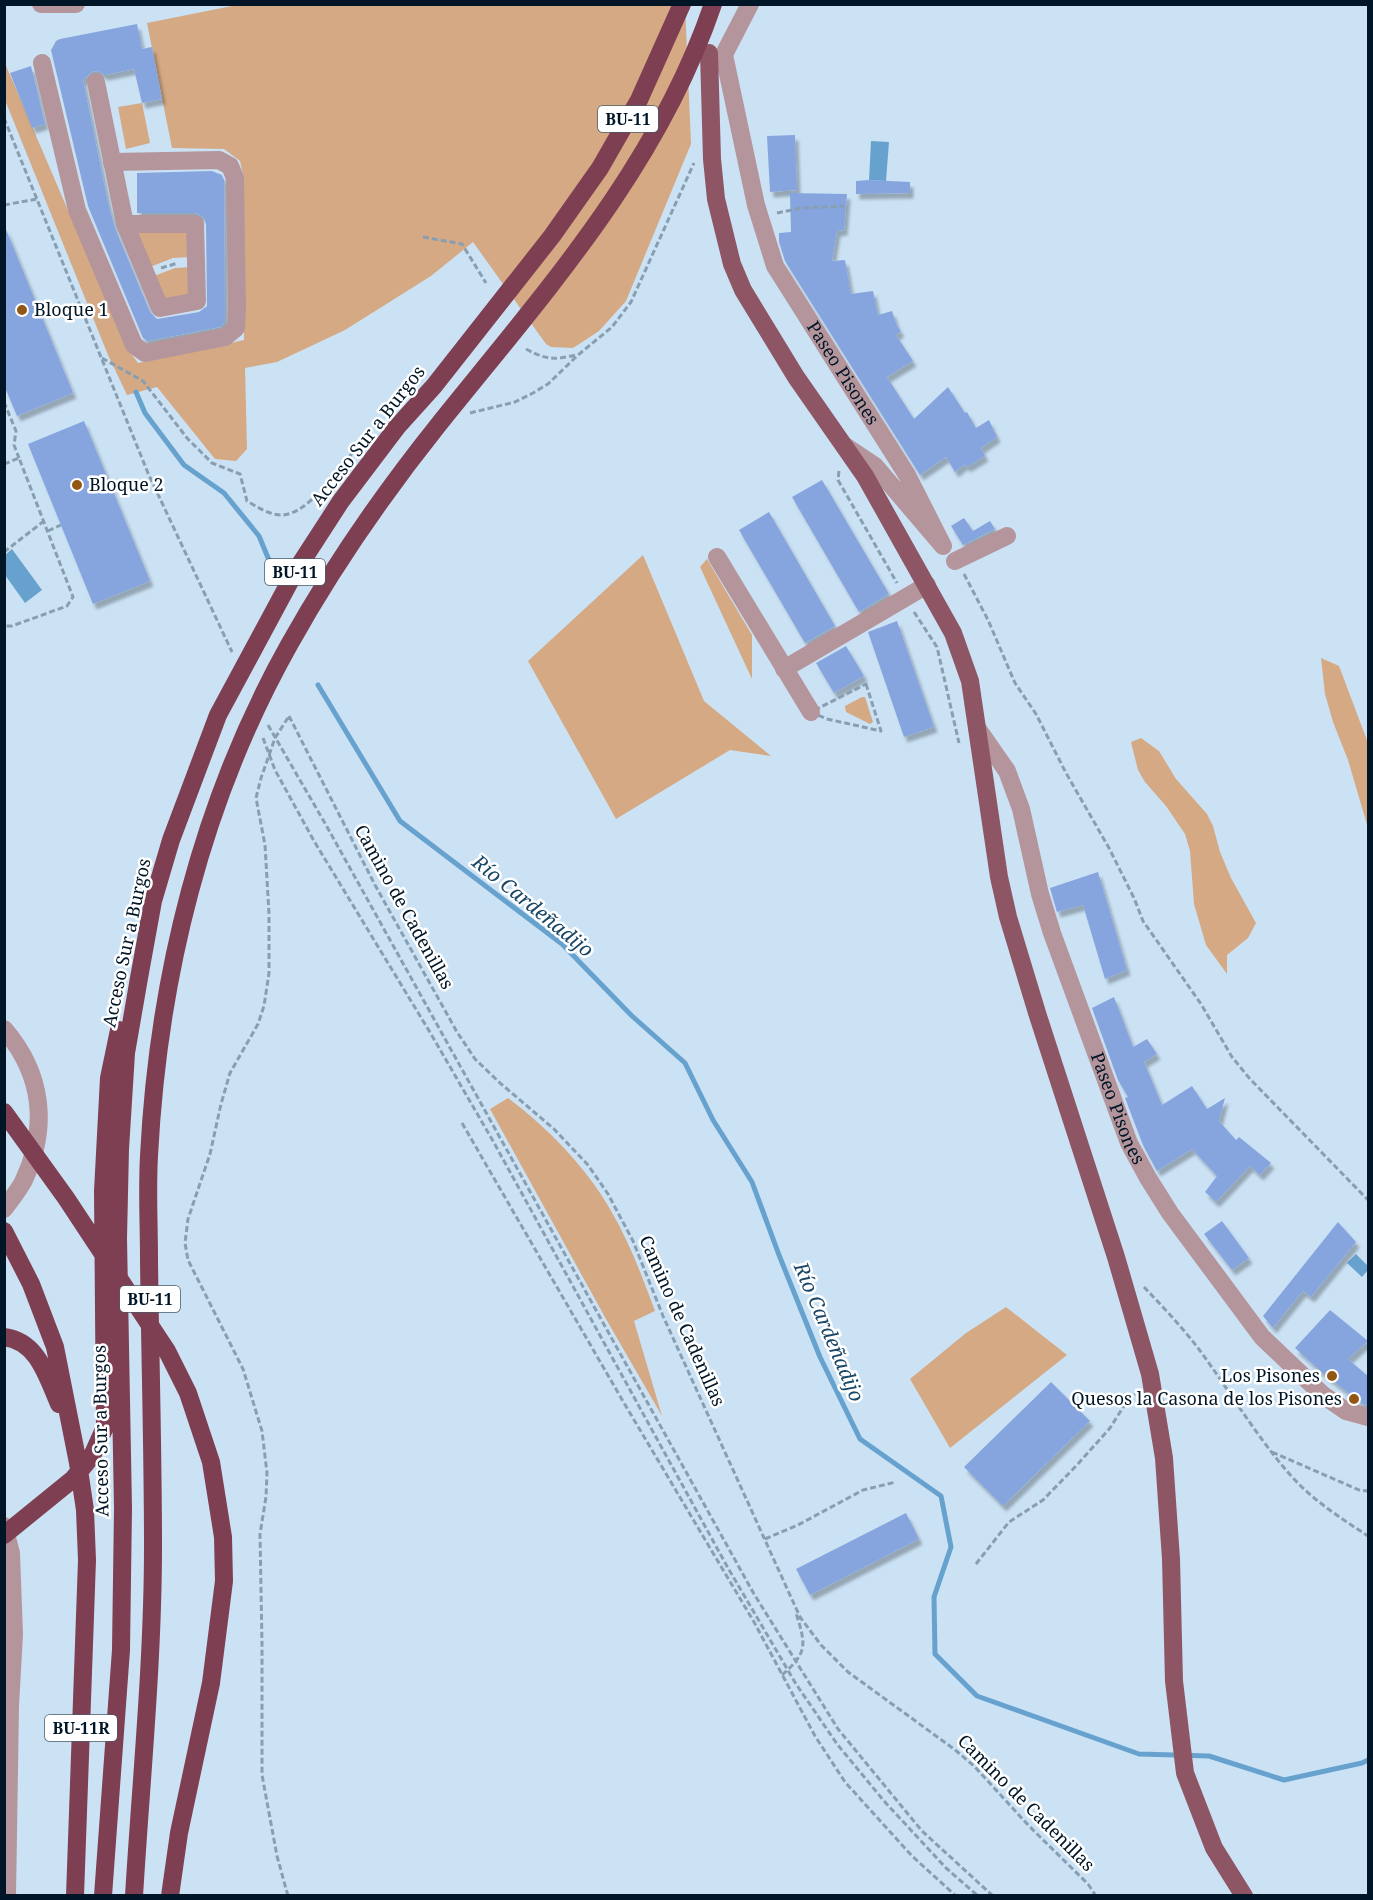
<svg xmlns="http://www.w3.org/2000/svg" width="1373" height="1900" viewBox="0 0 1373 1900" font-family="'Noto Serif',serif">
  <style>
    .green { fill: #d4a984 }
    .water { fill: #67a2cf }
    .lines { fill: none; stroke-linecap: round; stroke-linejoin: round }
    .stream { stroke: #67a2cf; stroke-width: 5 }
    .building { fill: #86a5de; filter: url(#shadow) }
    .path { stroke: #889eb1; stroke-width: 3; stroke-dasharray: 6 3; stroke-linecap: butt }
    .minor { stroke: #b5959c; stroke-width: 18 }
    .major { stroke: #8e5665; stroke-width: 18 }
    .highway { stroke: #7f3f52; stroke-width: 18 }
    .poi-dot { fill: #925715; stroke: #fff; stroke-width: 2 }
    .labels { text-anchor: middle; stroke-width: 5; stroke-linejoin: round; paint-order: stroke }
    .shield { fill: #fff; stroke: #4c5c68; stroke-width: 1.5 }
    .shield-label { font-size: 16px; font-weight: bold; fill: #001627 }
    .poi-label { font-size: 18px; fill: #001627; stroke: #fff; text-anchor: start }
    .street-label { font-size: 18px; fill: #001627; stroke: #fff }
    .water-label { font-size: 20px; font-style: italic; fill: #1a4767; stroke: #fff }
  </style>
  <defs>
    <filter id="shadow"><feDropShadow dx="3.5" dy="5.5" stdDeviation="1.5" flood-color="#0004"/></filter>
  </defs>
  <rect width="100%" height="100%" fill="#cbe2f5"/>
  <path class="green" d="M242,4l443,1 6,139 -65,157 -27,30 -26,17 -22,-1 -5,-3 -73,-102 -42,34 -86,54 -68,32 -32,6 2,81 -11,12 -21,-2 -58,-72 -30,8 -19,-40 -103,-255 -1,-39 123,287 11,15 106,-23v-161l-4,-18 -16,-12 -52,-1 -25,-125z
    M142,103l8,40 -24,6 -8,-42z
    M190,230v27l-17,1 -23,9 -14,-35z
    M191,267v28l-27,6 -10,-25 21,-8z
    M643,555l61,146 67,55 -41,-6 -114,69 -88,-158z
    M707,559l45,76v44l-52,-112z
    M1321,658l18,8 29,77v85l-20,-68 -15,-38 -8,-28z
    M862,697h3l8,25 -3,2 -24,-12 -1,-6z
    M1141,738l18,13 17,28 31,35 6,12 7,26 11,26 25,45 -8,15 -21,17v19l-21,-29 -12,-41 -4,-53 -5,-17 -19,-28 -21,-24 -7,-12 -7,-28z
    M508,1098c40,30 77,68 102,111 19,32 32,67 45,102l-21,10 28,95 -56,-97 -116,-210z
    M1006,1307l61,48 -117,93 -40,-69 56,-46z"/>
  <path class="water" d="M871,141l18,1 -3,39 -17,-1z
    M12,549l30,41 -17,13 -20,-28v-20z
    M1356,1254l12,12v4l-6,7 -15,-14z"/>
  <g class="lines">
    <path class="stream" d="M136,392l9,21 39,52 40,28 35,43 12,29
      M318,685l82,136 162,123 70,72 53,47 28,57 39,62 27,73 41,102 40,82 81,57 10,51 -17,50 1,57 42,42 162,58 70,2 75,24 78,-17 6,-3"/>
  </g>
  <path class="building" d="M137,24l5,25 10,-2 10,52 -20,4 -8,-34 -29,6 -5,-3 -7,-1 -10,9 25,123 7,25 35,84 7,7 42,-7 8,-6 -1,-82 -2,-6 -8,-5h-59v-40l75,-2 10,4 2,5 1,142 -5,5 -72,14 -5,-3 -55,-132 -37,-156 5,-9 4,-2z
    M31,66l14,58 -13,4 -22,-55z
    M795,135l2,55 -27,2 -3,-56z
    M869,180l41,2v11l-54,1v-13z
    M790,193l57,1 -3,36 -7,1 -5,30 13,-1 6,34 22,-3 5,24 14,-4 5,15 4,5 -5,4 17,26 -26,16 27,42 34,-32 17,26 2,-1 9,16 13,-8 8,17 -16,11 4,8 -18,11 -2,-3 -10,8 -9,-15 -26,18 -135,-214 -6,-19v-9l12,-1z
    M5,227l68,166 -56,23 -13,-31z
    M84,421l66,160 -57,23 -65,-160z
    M822,480l67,114 -30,18 -67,-115z
    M769,512l66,114 -30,17 -66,-113z
    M964,518l9,13 17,-10 5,8 -32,16 -12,-19z
    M897,621l37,106 -30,10 -36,-105z
    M846,646l18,30 -30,17 -18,-30z
    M1098,872l29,98 -22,9 -22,-74 -26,7 -7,-24z
    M1114,997l19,50 14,-8 10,15 -13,8 18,43 30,-19 15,23 18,-11 -6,23 17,19 3,-3 32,26 -11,12 -10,-9 -34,36 -11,-10 12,-16 -25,-27 -35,22 -14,-26 -18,-47 3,-1 -10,-17 -26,-72z
    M1222,1221l27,37 -17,12 -28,-36z
    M1338,1222l18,20 -45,55 -8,-6 -30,37 -10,-12z
    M1330,1310l38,31 -20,18 20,17v29l-5,-1 -38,-29 -30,-27z
    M1051,1382l39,39 -87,85 -39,-39z
    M906,1513l13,26 -109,56 -14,-26z"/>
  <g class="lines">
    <path class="path" d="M4,118l144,355 84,179
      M4,205l33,-6
      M777,213l25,-5 42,-2
      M423,237l39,7 24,39
      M161,268l17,-5
      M526,349c20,11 28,11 50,6
      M102,358l41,23 44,57 25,25 28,11 7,27c10,6 23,14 34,14 26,1 61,-49 75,-67l5,-3
      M4,402l12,29 -2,14 5,13
      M470,413l45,-11 18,-9 15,-9 30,-29 34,-28 19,-25 63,-139
      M4,464l15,-6 54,139 -6,9 -55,20h-8
      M839,471l-1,9 59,103
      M48,531l13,-6
      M4,552l40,-31
      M964,574l24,46 27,63 21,31 30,59 43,75 25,50 9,23 58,83 31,53 18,22 118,121
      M914,612l23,35 22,96
      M866,684l15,47 -54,-12 -16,-7z
      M289,716l86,169 82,147 18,27 25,24 54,46 34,36 20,29 25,47 30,75 137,301 21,28 27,27 106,77 20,17 55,60 59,58 8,12
      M268,725l58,100 428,769 84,135 84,102 71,65
      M263,738l12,32 39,71 117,193 62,107 235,427 68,116 41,60 47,57 62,67 32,28
      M462,1123l162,280 130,219 61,114 30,46 67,74 44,40
      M1144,1287c18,19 38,40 54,61 32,43 59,90 95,130 21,23 49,41 75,58
      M1272,1452l87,38 9,1
      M765,1539l33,-14 65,-35 33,-8
      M976,1564l33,-42 34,-22 34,-35 33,-37 19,-30 6,-4
      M782,1675c26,-23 24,-30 14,-62
      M288,1896l-11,-40 -15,-81v-131l-2,-110 6,-37 1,-24 -5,-42 -19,-62 -55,-109 -3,-17 3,-24 22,-65 11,-50 9,-31 28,-49 6,-18 5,-33v-59l-4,-69 -9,-47 5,-20 14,-40 14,-22"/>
    <g class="minor">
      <path d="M41,4h35"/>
      <path id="s1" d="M724,55l32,150 19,61 132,209 36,71 -68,-80 -30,-20"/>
      <path d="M42,63l35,147 57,135 11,8 80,-16 11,-9 1,-20 -2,-130 -5,-12 -11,-6 -107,2"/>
      <path d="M719,64l31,-60"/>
      <path d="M96,82l29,142 35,84 37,-7 -2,-77h-70"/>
      <path d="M717,557l94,155"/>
      <path d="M955,561l52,-25"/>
      <path d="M784,669l143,-84"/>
      <path id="s2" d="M977,728l30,43 14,38 19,85 12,39 77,210 19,35 22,35 92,124 61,58 23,16 22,6"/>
      <path d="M4,1029c39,45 45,99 19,153 -5,9 -12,18 -19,27"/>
      <path d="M4,1526l7,27 3,81 -4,72 -3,190"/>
    </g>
    <path class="major" d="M709,53l3,106 4,40 16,65 11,26 53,87 69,99 88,157 17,48 29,196 9,40 30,99 78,241 34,117 14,84 7,101 3,122 11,92 29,75 30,48"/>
    <path class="highway" d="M4,1112l62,86 101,153 21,42 23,69 12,75 1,44 -13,102 -32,150 -9,63
      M4,1231l27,53 24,63 23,116 7,47 2,50 -12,336
      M4,1337c34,4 43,40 55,67
      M4,1535l69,-56 19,-23 13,-29 -2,-236 6,-113 10,-48
      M103,1896l18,-246 2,-142 -5,-270 2,-89 6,-96 13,-75 14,-77 18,-61 47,-125 77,-143 46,-71 56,-74 37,-41 118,-150 48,-68 39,-68 43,-96
      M134,1896c7,-116 19,-234 19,-350 0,-96 -3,-192 -4,-287 0,-35 -2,-69 0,-103 9,-178 53,-356 140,-511 44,-79 94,-151 150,-221 105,-131 219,-257 274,-420"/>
  </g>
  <g class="poi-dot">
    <circle cx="22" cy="310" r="6"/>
    <circle cx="77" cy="485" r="6"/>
    <circle cx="1332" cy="1376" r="6"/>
    <circle cx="1354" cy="1399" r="6"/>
  </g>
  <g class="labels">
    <g class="shield">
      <rect x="598" y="106" width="60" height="26" rx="4.5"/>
      <rect x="265" y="559" width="60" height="26" rx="4.5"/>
      <rect x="120" y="1286" width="60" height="26" rx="4.5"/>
      <rect x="45" y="1715" width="72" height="26" rx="4.5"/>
    </g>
    <g class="shield-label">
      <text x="628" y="125">BU-11</text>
      <text x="295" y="578">BU-11</text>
      <text x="150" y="1305">BU-11</text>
      <text x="81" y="1734">BU-11R</text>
    </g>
    <g class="poi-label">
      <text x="34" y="316">Bloque 1</text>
      <text x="89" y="491">Bloque 2</text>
      <text x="1320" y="1382" text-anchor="end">Los Pisones</text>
      <text x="1342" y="1405" text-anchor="end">Quesos la Casona de los Pisones</text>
    </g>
    <g class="street-label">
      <text dy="6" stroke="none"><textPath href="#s1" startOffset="344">Paseo Pisones</textPath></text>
      <text transform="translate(368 436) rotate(-52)" y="6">Acceso Sur a Burgos</text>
      <text transform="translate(404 907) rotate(61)" y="6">Camino de Cadenillas</text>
      <text transform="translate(127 943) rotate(-78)" y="6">Acceso Sur a Burgos</text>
      <text dy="6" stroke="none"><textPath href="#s2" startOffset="408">Paseo Pisones</textPath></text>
      <text transform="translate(682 1321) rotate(66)" y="6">Camino de Cadenillas</text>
      <text transform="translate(101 1431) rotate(-91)" y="6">Acceso Sur a Burgos</text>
      <text transform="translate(1026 1803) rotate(45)" y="6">Camino de Cadenillas</text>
    </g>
    <g class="water-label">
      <text transform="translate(533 906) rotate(39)" y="7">Río Cardeñadijo</text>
      <text transform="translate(829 1332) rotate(67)" y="7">Río Cardeñadijo</text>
    </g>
  </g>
  <rect width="1373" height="1900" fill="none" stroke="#001627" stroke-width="12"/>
</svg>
